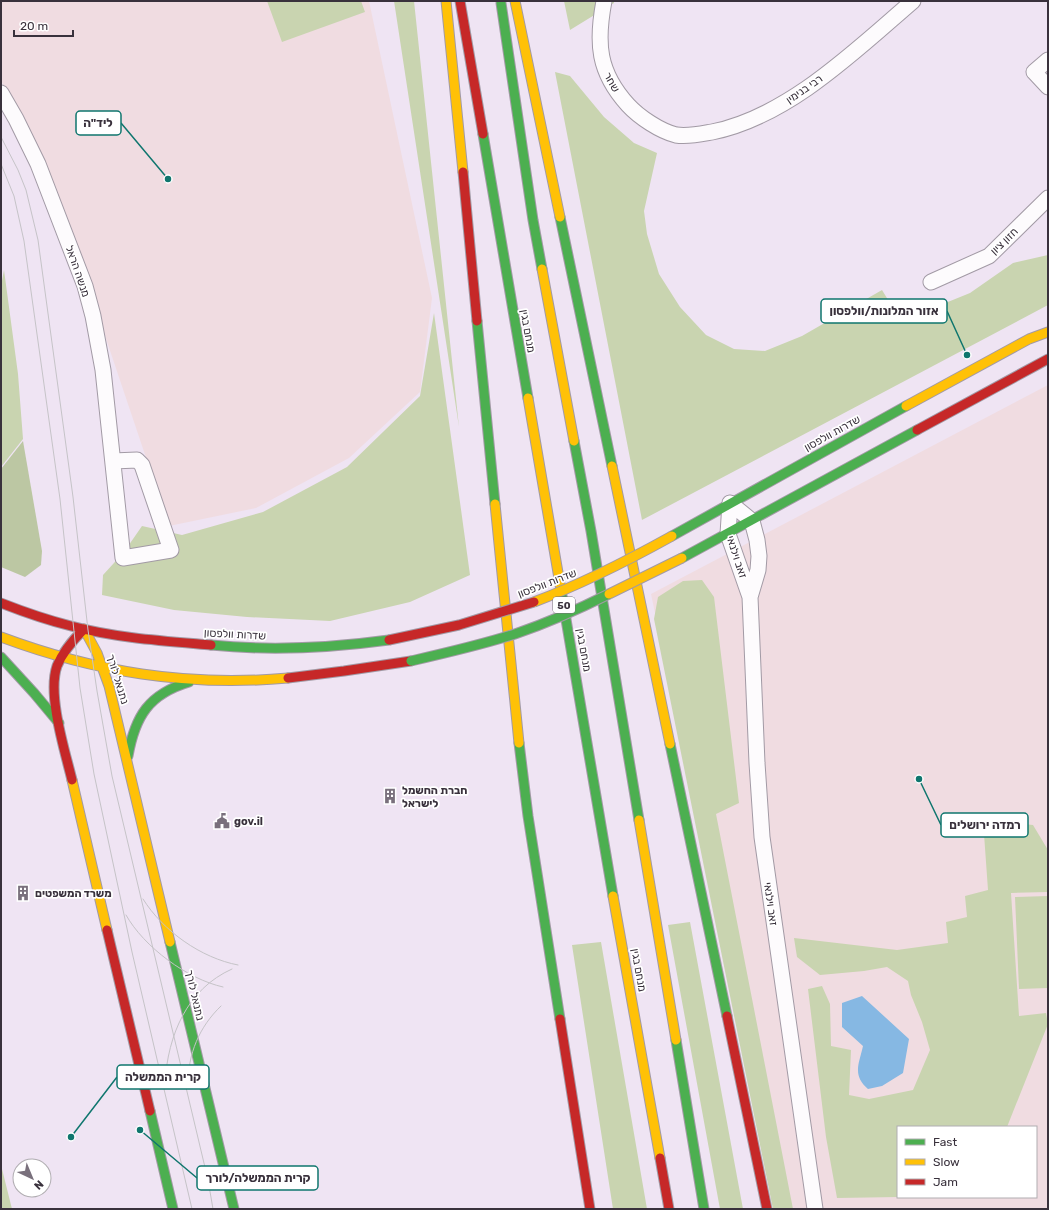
<svg xmlns="http://www.w3.org/2000/svg" width="1049" height="1210" viewBox="0 0 1049 1210" font-family="Rubik,'Noto Sans Hebrew',sans-serif">
  <style>
    .commercial { fill: #f0dce1; fill-rule: evenodd }
    .green { fill: #c9d4b0 }
    .forest { fill: #bcc7a3 }
    .water { fill: #86b8e3 }
    .lines { fill: none; stroke-linecap: round; stroke-linejoin: round }
    .street-casing { stroke: #a29aa5; stroke-width: 17 }
    .fast-casing { stroke: #a29aa5; stroke-width: 11 }
    .slow-casing { stroke: #a29aa5; stroke-width: 11 }
    .jam-casing { stroke: #a29aa5; stroke-width: 11 }
    .street { stroke: #fdfbfd; stroke-width: 15 }
    .fast { stroke: #4caf50; stroke-width: 9 }
    .slow { stroke: #ffc107; stroke-width: 9 }
    .jam { stroke: #c62828; stroke-width: 9 }
    .tram { stroke: #c5c3c7; stroke-width: 1 }
    .fast-bridge-casing { stroke: #a29aa5; stroke-width: 11; stroke-linecap: butt }
    .slow-bridge-casing { stroke: #a29aa5; stroke-width: 11; stroke-linecap: butt }
    .jam-bridge-casing { stroke: #a29aa5; stroke-width: 11; stroke-linecap: butt }
    .fast-bridge { stroke: #4caf50; stroke-width: 9 }
    .slow-bridge { stroke: #ffc107; stroke-width: 9 }
    .jam-bridge { stroke: #c62828; stroke-width: 9 }
    .labels { text-anchor: middle; stroke-width: 3.5; stroke-linejoin: round; paint-order: stroke }
    .shield { fill: #fff; stroke: #746f76; stroke-width: 1 }
    .shield-label { font-size: 10px; font-weight: bold; fill: #39313c }
    .street-label { font-size: 11px; fill: #39313c; stroke: #fff }
    .poi-label { font-size: 11px; font-weight: bold; fill: #39313c; stroke: #fff; text-anchor: start }
    .leader { fill: none; stroke: #0f766e; stroke-width: 1.5 }
    .callout-dot { fill: #0f766e; stroke: #fff; stroke-width: 1.5 }
    .callout { fill: #fff; stroke: #0f766e; stroke-width: 1.5 }
    .callout-label { font-size: 12px; text-anchor: middle; font-weight: bold; fill: #39313c }
  </style>
  <rect width="100%" height="100%" fill="#efe4f3"/>
  <path class="commercial" d="M1,1h368l63,297 -12,94 -71,66 -93,50 -87,18 -116,-345 -41,-83 -11,-17z
    M1048,385v824h-267l-130,-615zM898,1127h138v70h-138z"/>
  <path class="green" d="M267,1h94l4,11 -83,30z
    M394,1h20l45,426z
    M564,1h50v2l-44,27z
    M555,72l15,4 34,41 30,26 23,10 -13,58 3,23 12,40 21,33 26,28 28,14 31,2 37,-15 80,-46 19,31 69,-28 43,-30 35,-8v50l-406,215z
    M4,270l14,104 5,65 -22,28v-181z
    M434,313l36,262 -60,27 -80,19 -83,-4 -73,-7 -72,-15 1,-20 21,-23 18,-26 40,9 81,-23 84,-45 73,-71z
    M702,580l12,17 25,206 -23,11 77,395h-20l-119,-590 4,-22 25,-16z
    M983,820l50,5 15,25v42l-37,1 8,123 27,-3 2,11 -41,103h-109v70l-61,1 -11,-61 -18,-148 14,-3 8,18 1,42 20,4 -2,45 20,4 44,-9 17,-40 -8,-28 -11,-27 -3,-14 -21,-14 -23,4 -44,4 -23,-18 -3,-19 103,12 51,-7 -2,-21 21,-5 -2,-21 23,-6z
    M1048,896v92l-29,1 -4,-92z
    M690,922l53,287h-23l-52,-284z
    M601,942l46,267h-34l-41,-264z
    M1,1165l11,44h-11z"/>
  <path class="forest" d="M23,441l19,110 -1,14 -16,12 -24,-10v-98z"/>
  <path class="water" d="M862,996l47,43 -6,34 -21,13 -14,3c-16,-14 -9,-25 -5,-43l-21,-19v-24z"/>
  <g class="lines">
    <defs>
      <path id="street" d="M604,1c-8,42 -6,71 24,104 11,12 32,26 48,30 12,2 25,-1 36,-3 76,-15 144,-82 201,-131
        M1048,60l-14,12 14,15
        M1,93l15,26 22,45 47,122 8,30 10,54 20,188 48,-8 -29,-85 -5,-5 -24,1
        M931,282l58,-26 59,-58
        M730,503l-2,31 22,63 7,166 5,74 53,372
        M730,503l22,18 5,19 2,16 -1,14 -8,27"/>
      <path id="fast" d="M501,3l32,217 9,49
        M483,134l45,264
        M560,217l52,249
        M477,321l18,183
        M574,441l17,90 48,289
        M672,536l234,-130
        M682,558l235,-128
        M561,590l52,306
        M211,645c59,6 119,3 178,-5
        M1,657l33,36 25,30
        M519,743l9,73 32,203
        M670,744l57,272
        M128,756c7,-40 21,-62 61,-74
        M170,942l64,267
        M676,1040l28,169
        M150,1111l23,98"/>
      <path id="slow" d="M446,1l17,171
        M515,1l45,216
        M542,269l32,172
        M528,398l33,192
        M906,406l123,-67 19,-7
        M612,466l58,278
        M495,504l24,239
        M84,629l13,24 12,33 61,256
        M1,637c94,35 186,50 287,41
        M72,780l35,150
        M639,820l37,220
        M613,896l47,262"/>
      <path id="jam" d="M460,1l23,133
        M463,172l14,149
        M917,430l131,-71
        M1,603c23,9 46,17 70,23 45,12 93,15 140,19
        M288,678l56,-7 67,-10
        M72,780c-7,-29 -25,-85 -15,-114 6,-15 16,-26 27,-37
        M107,930l43,181
        M727,1016l40,193
        M560,1019l30,190
        M660,1158l9,51"/>
    </defs>
    <use href="#street" class="street-casing"/>
    <use href="#fast" class="fast-casing"/>
    <use href="#slow" class="slow-casing"/>
    <use href="#jam" class="jam-casing"/>
    <use href="#street" class="street"/>
    <use href="#fast" class="fast"/>
    <use href="#slow" class="slow"/>
    <use href="#jam" class="jam"/>
    <path class="tram" d="M1,137l17,33 8,20 12,50 35,257 15,133 9,61 15,85 96,404 5,29
      M1,164l13,32 10,45 36,258 20,189 14,86 38,178 60,257
      M143,899c20,32 58,59 95,66
      M126,915c18,32 61,64 97,72
      M165,1082c3,-47 22,-93 67,-113
      M188,1084c0,-30 11,-57 33,-78"/>
    <defs>
      <path id="fast-bridge" d="M411,661c35,-8 70,-16 104,-27 32,-11 64,-25 94,-40"/>
      <path id="slow-bridge" d="M609,594l73,-36
        M534,602c48,-18 93,-41 138,-66"/>
      <path id="jam-bridge" d="M389,640l70,-15 75,-23"/>
    </defs>
    <use href="#fast-bridge" class="fast-bridge-casing"/>
    <use href="#slow-bridge" class="slow-bridge-casing"/>
    <use href="#jam-bridge" class="jam-bridge-casing"/>
    <use href="#fast-bridge" class="fast-bridge"/>
    <use href="#slow-bridge" class="slow-bridge"/>
    <use href="#jam-bridge" class="jam-bridge"/>
  </g>
  <defs>
    <symbol id="building-bare" viewBox="-9 -9 18 18"><path d="M-4-6H4V6H1V3H-1V6H-4ZM-2.5-4.3h1.7v1.8h-1.7ZM.8-4.3h1.7v1.8H.8ZM-2.5-1h1.7V.8h-1.7ZM.8-1h1.7V.8H.8Z" fill="#79707c" stroke="#fff" stroke-width="2.5" paint-order="stroke"/></symbol>
    <symbol id="civic-bare" viewBox="-9 -9 18 18"><path d="M-.6-6.5H3V-4.5H.6V-3L4-1V1h2V6H-6V1h2V-1L-.6-3ZM-1.2 2.5V6h2.4V2.5Z" fill="#79707c" stroke="#fff" stroke-width="2.5" paint-order="stroke"/></symbol>
  </defs>
  <g fill-rule="evenodd">
    <use href="#building-bare" x="379" y="785" width="22" height="22"/>
    <use href="#civic-bare" x="211" y="810" width="22" height="22"/>
    <use href="#building-bare" x="12" y="882" width="22" height="22"/>
  </g>
  <g class="labels">
    <rect class="shield" x="553" y="597" width="22" height="16" rx="3"/>
    <g class="shield-label">
      <text x="564" y="609">50</text>
    </g>
    <g class="street-label">
      <text transform="translate(612 82) rotate(60)" y="4">שחר</text>
      <text transform="translate(804 89) rotate(-35)" y="4">רבי בנימין</text>
      <text transform="translate(1004 241) rotate(-44)" y="4">חזון ציון</text>
      <text transform="translate(78 271) rotate(71)" y="4">מנשה הראל</text>
      <text transform="translate(528 331) rotate(80)" y="4">מנחם בגין</text>
      <text transform="translate(832 433) rotate(-29)" y="4">שדרות וולפסון</text>
      <text transform="translate(737 557) rotate(72)" y="4">זאב וילנאי</text>
      <text transform="translate(547 583) rotate(-21)" y="4">שדרות וולפסון</text>
      <text transform="translate(235 634) rotate(3)" y="4">שדרות וולפסון</text>
      <text transform="translate(584 650) rotate(80)" y="4">מנחם בגין</text>
      <text transform="translate(118 679) rotate(73)" y="4">נתנאל לורך</text>
      <text transform="translate(771 904) rotate(82)" y="4">זאב וילנאי</text>
      <text transform="translate(639 970) rotate(80)" y="4">מנחם בגין</text>
      <text transform="translate(195 995) rotate(77)" y="4">נתנאל לורך</text>
    </g>
    <g class="poi-label">
      <text x="402" y="794">חברת החשמל<tspan x="402" dy="13">לישראל</tspan></text>
      <text x="234" y="825">gov.il</text>
      <text x="35" y="897">משרד המשפטים</text>
    </g>
  </g>
  <path class="leader" d="M168 179L121 123M967 355L947 311M919 779L941 825M71 1137L117 1077M140 1130L197 1178"/>
  <g class="callout-dot">
    <circle cx="168" cy="179" r="4"/>
    <circle cx="967" cy="355" r="4"/>
    <circle cx="919" cy="779" r="4"/>
    <circle cx="71" cy="1137" r="4"/>
    <circle cx="140" cy="1130" r="4"/>
  </g>
  <g class="callout">
    <rect x="76" y="111" width="45" height="24" rx="4"/>
    <rect x="821" y="299" width="126" height="24" rx="4"/>
    <rect x="941" y="813" width="87" height="24" rx="4"/>
    <rect x="117" y="1065" width="92" height="24" rx="4"/>
    <rect x="197" y="1166" width="121" height="24" rx="4"/>
  </g>
  <g class="callout-label">
    <text x="98" y="127">ליד"ה</text>
    <text x="884" y="315">אזור המלונות/וולפסון</text>
    <text x="985" y="829">רמדה ירושלים</text>
    <text x="163" y="1081">קרית הממשלה</text>
    <text x="258" y="1182">קרית הממשלה/לורך</text>
  </g>
  <rect width="1049" height="1210" fill="none" stroke="#39313c" stroke-width="4"/>
  <rect x="897" y="1126" width="140" height="72" fill="#ffffff" stroke="#b0adb1"/>
  <rect x="905" y="1139" width="20" height="6" fill="#4caf50" stroke="#b0adb1"/>
  <text x="933" y="1146" font-size="12" fill="#39313c">Fast</text>
  <rect x="905" y="1159" width="20" height="6" fill="#ffc107" stroke="#b0adb1"/>
  <text x="933" y="1166" font-size="12" fill="#39313c">Slow</text>
  <rect x="905" y="1179" width="20" height="6" fill="#c62828" stroke="#b0adb1"/>
  <text x="933" y="1186" font-size="12" fill="#39313c">Jam</text>
  <g transform="translate(32 1178) rotate(136)"><circle r="19" fill="#ffffff" stroke="#b0adb1"/>
  <path d="M0-3L7 15L0 10L-7 15Z" fill="#79707c"/>
  <text y="-6" font-size="11" font-weight="bold" text-anchor="middle" fill="#39313c">N</text>
  </g>
  <path d="M14 30v6h59v-6" fill="none" stroke="#39313c" stroke-width="2"/>
  <text x="20" y="30" font-size="12" fill="#39313c" stroke="#ffffff" stroke-width="3" paint-order="stroke">20 m</text>
</svg>
